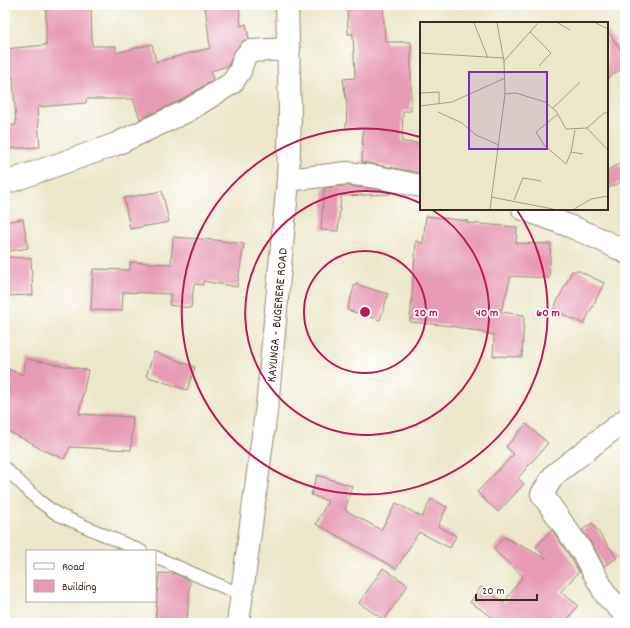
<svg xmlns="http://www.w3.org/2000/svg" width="630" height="628" viewBox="0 0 630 628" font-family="Dekko,sans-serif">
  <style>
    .building { fill: #e69ab4 }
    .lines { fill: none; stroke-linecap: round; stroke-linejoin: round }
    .lane-casing { stroke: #948874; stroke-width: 14 }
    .street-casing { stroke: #948874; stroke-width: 24 }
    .primary-casing { stroke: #948874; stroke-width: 24 }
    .lane { stroke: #fff; stroke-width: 12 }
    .street { stroke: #fff; stroke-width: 22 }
    .primary { stroke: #fff; stroke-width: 22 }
    .ring { fill: none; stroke: #c2185b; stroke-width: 2 }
    .labels { text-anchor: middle; stroke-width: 3.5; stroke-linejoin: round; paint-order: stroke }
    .street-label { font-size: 13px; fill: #3b2a1e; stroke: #fff }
    .inset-road { fill: none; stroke: #a59b86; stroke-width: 1 }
    .view { fill: #7b2cbf; fill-opacity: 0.15; stroke: #7b2cbf; stroke-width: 2 }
    .inset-edge { fill: none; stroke: #3b2a1e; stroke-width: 2 }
    .centre { fill: #c2185b; stroke: #fff; stroke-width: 2 }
    .ring-label { font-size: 12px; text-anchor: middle; font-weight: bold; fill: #c2185b; stroke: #fff; stroke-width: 3.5; stroke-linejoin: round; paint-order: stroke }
  </style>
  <rect width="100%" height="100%" fill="#fff"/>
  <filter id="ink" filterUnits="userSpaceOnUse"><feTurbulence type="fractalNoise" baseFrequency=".025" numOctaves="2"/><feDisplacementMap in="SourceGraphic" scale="8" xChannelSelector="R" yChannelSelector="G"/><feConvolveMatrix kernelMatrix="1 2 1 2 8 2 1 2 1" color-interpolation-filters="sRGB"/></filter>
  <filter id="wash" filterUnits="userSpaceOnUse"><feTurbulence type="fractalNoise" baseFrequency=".012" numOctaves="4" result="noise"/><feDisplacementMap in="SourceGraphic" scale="16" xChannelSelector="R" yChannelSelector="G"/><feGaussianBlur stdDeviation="0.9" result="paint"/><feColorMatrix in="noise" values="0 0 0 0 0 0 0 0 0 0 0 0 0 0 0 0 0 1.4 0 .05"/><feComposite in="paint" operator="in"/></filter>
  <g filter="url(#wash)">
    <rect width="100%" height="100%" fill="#ece7cb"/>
    <g id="blocks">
      <path class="building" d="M46,5h45l1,41h24v7l36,-9 4,18 54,-14 -5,-43h34l2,21 5,-2 3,15 -5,1 -9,10 -7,16 -17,5 2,9 -32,20 -41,19 -7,-20h-47v4l-49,4 3,40 -35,2v-23l11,-1 -3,-48 -8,1v-29l41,-4z
        M347,5h36l2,37h26v69h-8l-1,31 19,1v30l-59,-11 1,-34h-17l1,-23 -4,-26 12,-1 -2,-44h-5z
        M607,30l18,26v10l-18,13z
        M620,164l5,12v4l-18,9v-19z
        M347,186l28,3 15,3v2l-49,2 -3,35 -17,-1 3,-42z
        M162,191l7,31 -39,7 -6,-31z
        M426,216l42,5 -1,2 50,4 -1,16 35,1 -2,34 -38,-2 -10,36 23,3 -2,42 -29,-1 1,-21 -42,-9 -42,-4 6,-81 7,2z
        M23,219l5,29 -23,4v-30z
        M173,237l42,3 29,4 -7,43 -34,-6v4l-9,-1 -3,24 -22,-3 2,-11 -48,-2 -1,19 -31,-1 2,-41 37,1v-8l41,2z
        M5,257l26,1 2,37 -28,1z
        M572,271h7l25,12 -20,41 -31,-14z
        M355,284l33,10 -8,26 -33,-10z
        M154,352l41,15 -8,23 -41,-14z
        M26,359l62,11 -9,44 54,3 -2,33 -61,-3 -6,12 -31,-14 1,-1 -29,-14v-62l18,7z
        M526,424l22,19 -30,35 6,6 -26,28 -21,-20 37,-38 -8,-7z
        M317,475l35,11 -7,24 36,20 15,-27 26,14 9,-18 16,8 -9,19 18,10 -6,12 -31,-16 -23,37 -25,-15 -55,-30 12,-23 -17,-6z
        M592,523l25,35 -13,8 -11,-20 -11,-16z
        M552,530l20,30 7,12 -19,20 18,13 -13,18h-64l-31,-21 11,-15 23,16 19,-27 -30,-27 11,-12 43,22 -11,-12z
        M383,568l25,17 -24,35 -25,-17z
        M159,573l17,1 14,7 -3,42h-32z"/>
    </g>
  </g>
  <g filter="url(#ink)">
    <use href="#blocks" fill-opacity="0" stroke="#948874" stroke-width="1"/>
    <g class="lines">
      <defs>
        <path id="lane" d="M5,468l34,33 18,13 84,37
          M155,557l87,38"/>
        <path id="street" d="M288,180l59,-7 30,4 44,9
          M5,183l109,-38 73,-34 45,-28 8,-12 4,-13 6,-7 39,-2
          M523,209c34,12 70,25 102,43
          M625,420l-71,55 -12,19 41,59 23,42 19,19"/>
        <path id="primary" d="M238,623l30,-226 20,-217 2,-65 -3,-110"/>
      </defs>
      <use href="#lane" class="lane-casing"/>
      <use href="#street" class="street-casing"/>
      <use href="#primary" class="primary-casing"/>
      <use href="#lane" class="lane"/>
      <use href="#street" class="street"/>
      <use href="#primary" class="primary"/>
    </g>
  </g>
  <g class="ring">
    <circle cx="365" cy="312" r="61"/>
    <path d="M431 209A122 122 0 1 1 420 203"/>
    <path d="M517 210A183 183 0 1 1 420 137"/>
  </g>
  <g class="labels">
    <g class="street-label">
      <text transform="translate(276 315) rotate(-85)" y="5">KAYUNGA - BUGERERE ROAD</text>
    </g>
  </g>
  <g transform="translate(420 22)">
    <rect width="188" height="188" fill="#ece7cb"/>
    <path class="inset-road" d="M54,1l14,35M138,1l12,7M176,1l12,6M110,10l21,21 -12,13M0,31l84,5M84,39l34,-38M0,71l19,-1v11M85,72l11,-1 29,9 11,9 10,18 21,-1 21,22M0,84l32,-4 53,-24M133,86l27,-26M18,90l24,11 14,12 23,10M138,92l-22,18 8,13 22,19 5,-12 4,-22M167,106l17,-15h4M151,130l12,2M71,175l62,12M94,178l9,-22 18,3M70,187l15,-115 -1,-33 -7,-38M154,187l17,-10 17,-3"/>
    <path class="view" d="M49,50h78v77h-78z"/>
    <rect width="188" height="188" class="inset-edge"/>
  </g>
  <circle cx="365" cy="312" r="6" class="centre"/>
  <g class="ring-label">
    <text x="426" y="316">20 m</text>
    <text x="487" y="316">40 m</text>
    <text x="548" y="316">60 m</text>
  </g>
  <rect width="630" height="628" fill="none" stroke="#fff" stroke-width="20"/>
  <rect x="26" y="550" width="130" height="52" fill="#ffffff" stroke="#b1aaa5"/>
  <rect x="34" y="563" width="20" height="6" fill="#ffffff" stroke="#b1aaa5"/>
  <text x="62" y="570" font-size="12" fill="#3b2a1e">Road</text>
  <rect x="34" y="580" width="20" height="12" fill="#e69ab4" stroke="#b1aaa5"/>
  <text x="62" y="590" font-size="12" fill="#3b2a1e">Building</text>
  <path d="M476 594v6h61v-6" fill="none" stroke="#3b2a1e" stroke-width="2"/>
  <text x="482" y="594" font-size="12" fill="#3b2a1e" stroke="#ffffff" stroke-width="3" paint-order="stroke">20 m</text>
</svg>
